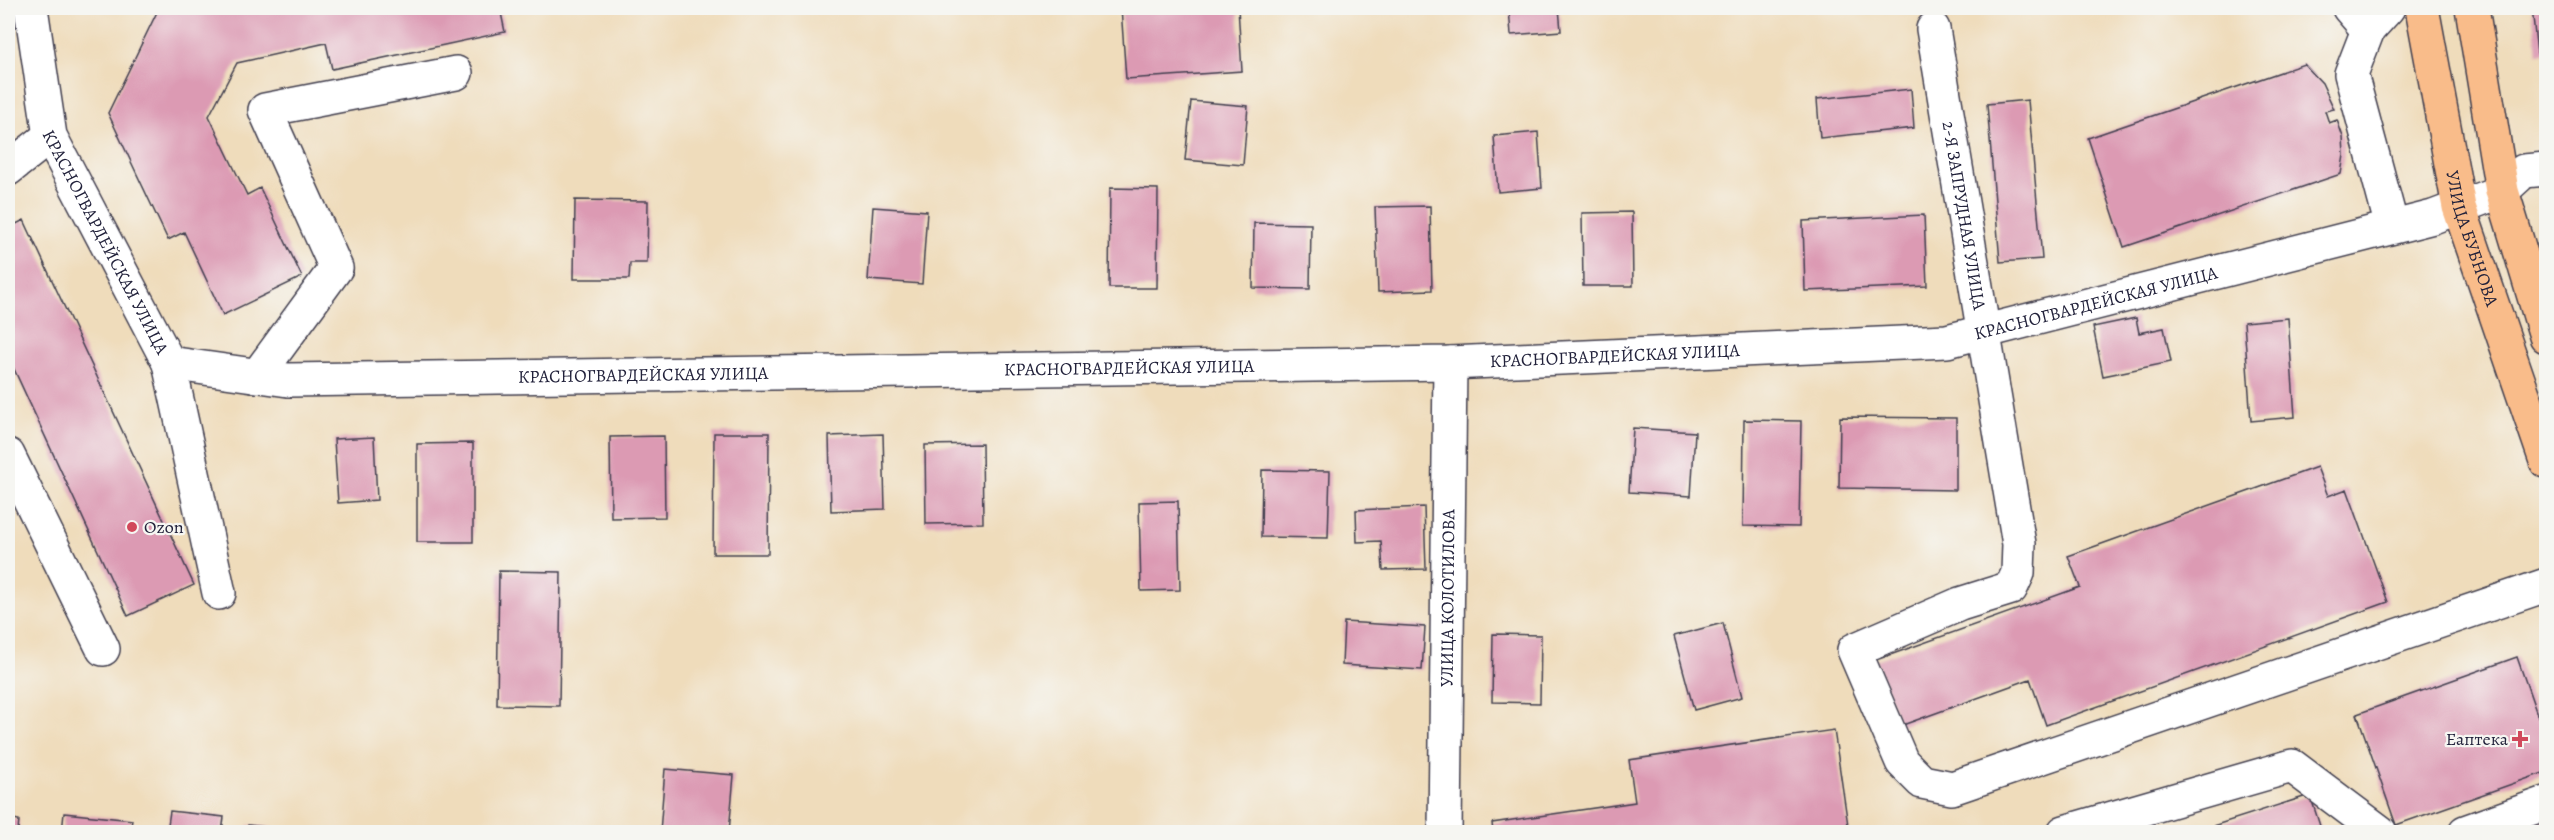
<svg xmlns="http://www.w3.org/2000/svg" width="2554" height="840" viewBox="0 0 2554 840" font-family="Alegreya,serif">
  <style>
    .building { fill: #dc9ab3 }
    .lines { fill: none; stroke-linecap: round; stroke-linejoin: round }
    .minor-casing { stroke: #413e4e; stroke-width: 36 }
    .major-casing { stroke: #413e4e; stroke-width: 36 }
    .highway-casing { stroke: #413e4e; stroke-width: 36 }
    .minor { stroke: #fff; stroke-width: 33 }
    .major { stroke: #f9bc8a; stroke-width: 33 }
    .highway { stroke: #f9bc8a; stroke-width: 33 }
    .poi-dot { fill: #d1495b; stroke: #f6f6f2; stroke-width: 2 }
    .labels { text-anchor: middle; stroke-width: 4.5; stroke-linejoin: round; paint-order: stroke }
    .street-label { font-size: 18px; fill: #22223b; stroke: #f6f6f2 }
    .poi-label { font-size: 18px; fill: #22223b; stroke: #f6f6f2; text-anchor: start }
  </style>
  <rect width="100%" height="100%" fill="#f6f6f2"/>
  <filter id="ink" filterUnits="userSpaceOnUse"><feTurbulence type="fractalNoise" baseFrequency=".0167" numOctaves="2"/><feDisplacementMap in="SourceGraphic" scale="12" xChannelSelector="R" yChannelSelector="G"/><feConvolveMatrix kernelMatrix="1 2 1 2 8 2 1 2 1" color-interpolation-filters="sRGB"/></filter>
  <filter id="wash" filterUnits="userSpaceOnUse"><feTurbulence type="fractalNoise" baseFrequency=".008" numOctaves="4" result="noise"/><feDisplacementMap in="SourceGraphic" scale="24" xChannelSelector="R" yChannelSelector="G"/><feGaussianBlur stdDeviation="1.35" result="paint"/><feColorMatrix in="noise" values="0 0 0 0 0 0 0 0 0 0 0 0 0 0 0 0 0 1.4 0 .05"/><feComposite in="paint" operator="in"/></filter>
  <g filter="url(#wash)">
    <rect width="100%" height="100%" fill="#efdcbb"/>
    <g id="blocks">
      <path class="building" d="M159,8h341l5,24 -173,37 -6,-26 -89,20 -28,53 38,79 13,-7 42,89 -79,38 -39,-83 -16,8 -60,-127z
        M1121,8h117l4,63 -116,8z
        M1509,8h50l2,23 -50,4z
        M2532,8h14v44l-9,1z
        M2304,64l18,19 12,26 -9,2 4,12 8,-3 6,17 1,18 -3,19 -217,73 -36,-109z
        M1911,89l3,39 -94,10 -3,-39z
        M2028,100l14,159 -42,3 -13,-158z
        M1191,101l57,5 -5,59 -58,-5z
        M1538,132l4,56 -44,4 -4,-56z
        M1110,188l48,1 -1,99h-48z
        M575,200l73,1 -1,62h-17l-1,16h-55z
        M1430,206l2,84 -54,2 -3,-85z
        M873,207l54,4 -5,73 -54,-4z
        M1632,212l1,74h-50l-1,-73z
        M1924,215l3,71 -122,5 -2,-70z
        M24,220l170,365 -66,31 -120,-260v-128z
        M1254,223l57,1 -1,65 -57,-1z
        M2136,318l3,15 25,-5 7,34 -68,14 -10,-49z
        M2288,318l7,99 -44,4 -7,-99z
        M1840,417l116,1v72l-117,-2z
        M1744,420l57,1 -2,106 -56,-1z
        M1633,428l62,4 -4,64 -62,-4z
        M714,433h55l-1,121h-55z
        M883,434l2,75 -54,2 -2,-75z
        M664,436l1,81 -54,1 -1,-81z
        M374,437l3,63 -39,3 -4,-64z
        M473,443v99h-56v-98z
        M982,444l1,79 -57,1 -1,-79z
        M2317,467l11,29 19,-7 41,113 -342,123 -16,-46 -130,47 -24,-66 204,-73 -12,-31z
        M1262,470l68,1 -2,67 -67,-1z
        M1178,501l2,89 -39,1 -2,-89z
        M1424,507l2,62 -43,1 -2,-29 -24,1 -1,-32z
        M499,571l62,1 -2,134 -62,-1z
        M1344,622l81,5 -3,43 -80,-5z
        M1723,623l19,74 -48,13 -20,-74z
        M1493,634l48,1 -1,68 -48,-1z
        M2517,657l29,83v32l-150,53 -39,-111z
        M1834,730l15,102h-356l-1,-9 143,-21 -6,-42z
        M665,769l69,6 -5,57h-69z
        M2310,795l12,37h-128z
        M170,811l54,6 -2,15h-55z
        M64,813l68,7 -2,12h-68z
        M8,818l11,2 -1,12h-10z
        M2546,819v13h-33z
        M248,825l54,6v1h-54z
        M504,829l22,2v1h-23z"/>
    </g>
  </g>
  <g filter="url(#ink)">
    <use href="#blocks" fill-opacity="0" stroke="#413e4e" stroke-width="1.5"/>
    <g class="lines">
      <defs>
        <g id="minor">
          <path id="s1" d="M31,8l19,128 119,227 119,17 1162,-17 497,-22 486,-124 69,-26 22,-20 22,-2"/>
          <path d="M2349,8l19,22"/>
          <path d="M2388,8l-20,22 -17,44 41,153"/>
          <path id="s2" d="M1933,29l86,515 -1,29 -7,15 -51,16 -106,46 48,112 20,20 30,6 594,-203"/>
          <path d="M8,169l42,-33"/>
          <path d="M169,363l50,230"/>
          <path d="M257,376l79,-108 -71,-158 191,-37"/>
          <path d="M8,455l95,194"/>
          <path id="s3" d="M1445,832l5,-469"/>
          <path d="M2064,832l228,-66 88,66"/>
          <path d="M2465,832l81,-29"/>
        </g>
        <path id="major" d="M2472,8l30,183 44,145"/>
        <g id="highway">
          <path id="s4" d="M2422,8l37,199 87,254"/>
        </g>
      </defs>
      <use href="#minor" class="minor-casing"/>
      <use href="#major" class="major-casing"/>
      <use href="#highway" class="highway-casing"/>
      <use href="#minor" class="minor"/>
      <use href="#major" class="major"/>
      <use href="#highway" class="highway"/>
    </g>
  </g>
  <g class="poi-dot">
    <circle cx="132" cy="527" r="6"/>
    <path d="M2517 730h6v6h6v6h-6v6h-6v-6h-6v-6h6z"/>
  </g>
  <g class="labels">
    <g class="street-label">
      <text dy="6" stroke="none"><textPath href="#s2" startOffset="189">2-Я ЗАПРУДНАЯ УЛИЦА</textPath></text>
      <text dy="6" stroke="none"><textPath href="#s4" startOffset="236">УЛИЦА БУБНОВА</textPath></text>
      <text dy="6" stroke="none"><textPath href="#s1" startOffset="249">КРАСНОГВАРДЕЙСКАЯ УЛИЦА</textPath></text>
      <text dy="6" stroke="none"><textPath href="#s1" startOffset="2319">КРАСНОГВАРДЕЙСКАЯ УЛИЦА</textPath></text>
      <text dy="6" stroke="none"><textPath href="#s1" startOffset="1833">КРАСНОГВАРДЕЙСКАЯ УЛИЦА</textPath></text>
      <text dy="6" stroke="none"><textPath href="#s1" startOffset="1347">КРАСНОГВАРДЕЙСКАЯ УЛИЦА</textPath></text>
      <text dy="6" stroke="none"><textPath href="#s1" startOffset="861">КРАСНОГВАРДЕЙСКАЯ УЛИЦА</textPath></text>
      <text dy="6" stroke="none"><textPath href="#s3" startOffset="234">УЛИЦА КОЛОТИЛОВА</textPath></text>
    </g>
    <g class="poi-label">
      <text x="144" y="533">Ozon</text>
      <text x="2508" y="745" text-anchor="end">Еаптека</text>
    </g>
  </g>
  <rect width="2554" height="840" fill="none" stroke="#f6f6f2" stroke-width="30"/>
</svg>
